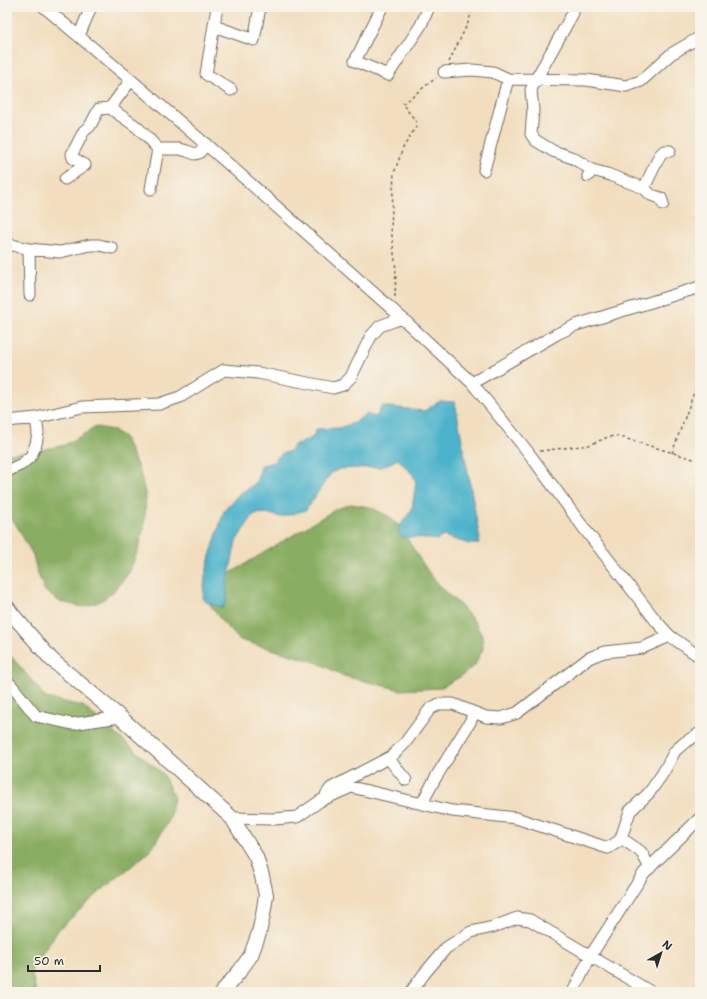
<svg xmlns="http://www.w3.org/2000/svg" width="707" height="999" viewBox="0 0 707 999" font-family="'Shantell Sans',sans-serif">
  <style>
    .forest { fill: #89ad62; stroke: #5a6c46 }
    .water { fill: #4cb2cb; stroke: #3c6e7b }
    .lines { fill: none; stroke-linecap: round; stroke-linejoin: round }
    .minor-casing { stroke: #716a5f; stroke-width: 13 }
    .tertiary-casing { stroke: #716a5f; stroke-width: 16 }
    .path { stroke: #716a5f; stroke-width: 1.5; stroke-dasharray: 3 3; stroke-linecap: butt }
    .minor { stroke: #fff; stroke-width: 11 }
    .tertiary { stroke: #fff; stroke-width: 14 }
  </style>
  <rect width="100%" height="100%" fill="#f7f3e8"/>
  <filter id="ink" filterUnits="userSpaceOnUse"><feTurbulence type="fractalNoise" baseFrequency=".025" numOctaves="2"/><feDisplacementMap in="SourceGraphic" scale="8" xChannelSelector="R" yChannelSelector="G"/><feConvolveMatrix kernelMatrix="1 2 1 2 8 2 1 2 1" color-interpolation-filters="sRGB"/></filter>
  <filter id="wash" filterUnits="userSpaceOnUse"><feTurbulence type="fractalNoise" baseFrequency=".012" numOctaves="4" result="noise"/><feDisplacementMap in="SourceGraphic" scale="16" xChannelSelector="R" yChannelSelector="G"/><feGaussianBlur stdDeviation="0.9" result="paint"/><feColorMatrix in="noise" values="0 0 0 0 0 0 0 0 0 0 0 0 0 0 0 0 0 1.4 0 .05"/><feComposite in="paint" operator="in"/></filter>
  <g filter="url(#wash)">
    <rect width="100%" height="100%" fill="#f2debf"/>
    <path class="forest" d="M96,427l17,3 11,7 16,35 6,25 -2,30 -6,23 -9,23 -17,20 -11,8 -17,6 -24,-5 -15,-11 -8,-19 -4,-17 -18,-32 -8,-9v-60l34,-4 24,-5z
      M351,504l19,3 18,9 10,9 29,45 14,18 20,18 13,15 8,15 1,12 -8,17 -15,12 -20,11 -39,2 -57,-14 -28,-14 -76,-22 -17,-17 -16,-23 7,-17 122,-74z
      M7,651l39,47 37,8 80,68 11,23 -4,22 -20,32 -49,40 -42,38 -28,41 5,22h-29z"/>
    <path class="water" d="M440,401l15,1 25,137 -2,5h-9l-26,-8 -6,4 -14,-2 -21,-1 -4,-4 2,-7 12,-17 4,-27 -3,-7 -15,-16 -17,8 -42,2 -9,5 -24,36 -25,7 -15,-4 -12,1 -18,27 -9,44v15l-4,8 -17,-6 -3,-4 2,-21 5,-21 14,-45 15,-17 16,-10 7,-19 11,-3 8,-8 9,-3 3,-5 19,-8 5,-9 21,-1 16,-5 12,-9 10,3 6,-11 42,5z"/>
  </g>
  <g filter="url(#ink)">
    <g class="lines">
      <defs>
        <path id="minor" d="M44,7l87,73 94,81 177,157 70,65 56,69 55,75 74,95 13,14 30,21
          M217,7l-11,67 25,16
          M382,7l-27,54 33,14 33,-50 8,-18
          M573,13l-37,66 -5,11 2,20 -2,24 4,6 18,11 20,7 19,12 -4,6
          M214,26l40,14 6,-33
          M79,36l12,-29
          M444,72l28,-2 21,2 15,7
          M131,80l-21,28 27,19 10,10 11,12 -7,40
          M158,149h22l7,2 8,3 4,-1 7,-9
          M484,170l24,-91 78,1 40,6 15,-5 30,-27 29,-17
          M592,170l15,4 37,14 16,-33 4,-4h6
          M65,179l20,-14 -12,-7 -1,-4 12,-23 6,-5 9,-17 11,-1
          M644,188l7,7 10,3 2,6
          M7,245h5l17,4 1,46
          M29,249l31,3 30,-7h9l13,3
          M472,383l85,-49 19,-9 124,-38
          M7,421l29,-3 46,-11 77,-3 21,-7 44,-27 34,3 75,15 10,-3 8,-8 20,-41 9,-10 22,-8
          M7,471l15,-7 9,-8 5,-12 2,-11 -2,-15
          M7,681l5,5 24,30 36,8 48,-7
          M388,758l18,22
          M326,795l5,-7 61,-32 13,-13 25,-34 9,-5h14l33,13 15,1 16,-5 72,-55 15,-6 38,-4 28,-12
          M422,803l14,-26 34,-55 4,-9
          M232,818l42,1 23,-2 23,-16 31,-14 101,24 64,7 92,30 11,-7 2,-3 9,-27 19,-18 14,-20 12,-22 9,-8 16,-10
          M621,838l19,13 3,4 7,13
          M411,992l13,-18 22,-26 25,-16 22,-5 24,-9 13,2 121,72
          M573,992l18,-37 53,-82 56,-55"/>
        <path id="tertiary" d="M7,607l5,7 39,45 69,58 112,101 24,39 6,19 4,19 -3,20 -4,18 -8,22 -12,17 -17,20"/>
      </defs>
      <use href="#minor" class="minor-casing"/>
      <use href="#tertiary" class="tertiary-casing"/>
      <path class="path" d="M449,62l19,-39 5,-16
        M395,297l1,-27 -5,-42 3,-55 9,-25 13,-21v-6l-14,-17 34,-26
        M540,451l49,-6 19,-8 9,-1 83,25
        M672,453l28,-77"/>
      <use href="#minor" class="minor"/>
      <use href="#tertiary" class="tertiary"/>
    </g>
  </g>
  <rect width="707" height="999" fill="none" stroke="#f7f3e8" stroke-width="24"/>
  <g transform="translate(661 953) rotate(39)" stroke="#f7f3e8" stroke-width="3" paint-order="stroke">
  <path d="M0-3L7 15L0 10L-7 15Z" fill="#2b2b2b"/>
  <text y="-6" font-size="11" font-weight="bold" text-anchor="middle" fill="#2b2b2b">N</text>
  </g>
  <path d="M28 965v6h72v-6" fill="none" stroke="#2b2b2b" stroke-width="2"/>
  <text x="34" y="965" font-size="12" fill="#2b2b2b" stroke="#f7f3e8" stroke-width="3" paint-order="stroke">50 m</text>
</svg>
